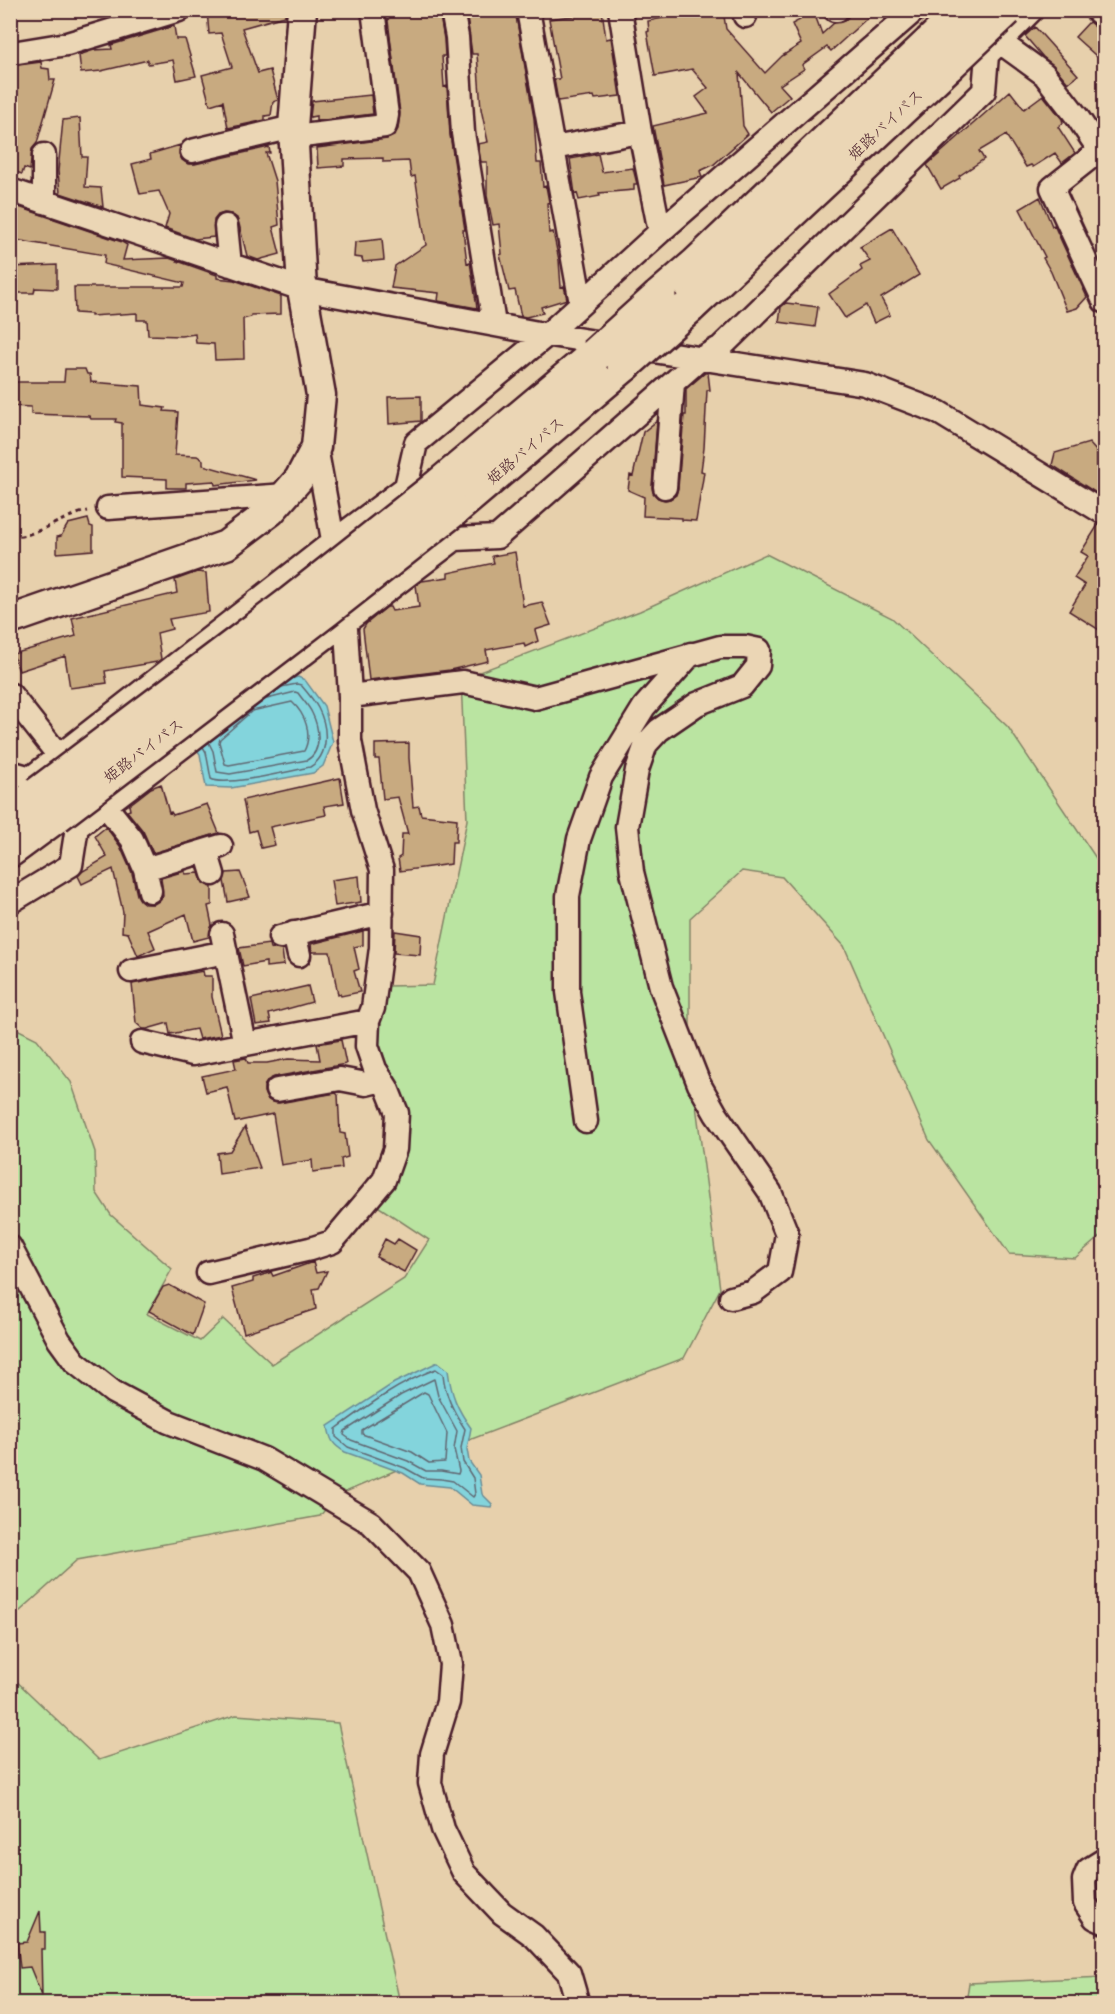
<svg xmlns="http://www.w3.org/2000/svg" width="1115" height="2014" viewBox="0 0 1115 2014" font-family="Kalam,'Klee One',sans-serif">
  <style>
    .green { fill: #bae4a1; stroke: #828266; stroke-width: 1.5 }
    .water { fill: #83d4dc; stroke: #6c8c95; stroke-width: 1.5 }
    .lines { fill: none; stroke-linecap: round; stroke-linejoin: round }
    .shore { stroke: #616772; stroke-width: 1.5 }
    .building { fill: #c8aa80; stroke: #4a1f2b; stroke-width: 1.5 }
    .minor-casing { stroke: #4a1f2b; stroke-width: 27 }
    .tertiary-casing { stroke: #4a1f2b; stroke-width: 33 }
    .motorway-casing { stroke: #4a1f2b; stroke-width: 38 }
    .path { stroke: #4a1f2b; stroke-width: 3; stroke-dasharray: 4.5 4.5; stroke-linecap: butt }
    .minor { stroke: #ebd6b5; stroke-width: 22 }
    .tertiary { stroke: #ebd6b5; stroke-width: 28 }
    .motorway { stroke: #ebd6b5; stroke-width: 33 }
    .motorway-bridge-casing { stroke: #4a1f2b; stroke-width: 38; stroke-linecap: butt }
    .motorway-bridge { stroke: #ebd6b5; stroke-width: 33 }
    .labels { text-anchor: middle; stroke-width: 4.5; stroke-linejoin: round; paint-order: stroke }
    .street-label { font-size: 16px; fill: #4a1f2b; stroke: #ebd6b5 }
  </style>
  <rect width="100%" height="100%" fill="#e7d0ac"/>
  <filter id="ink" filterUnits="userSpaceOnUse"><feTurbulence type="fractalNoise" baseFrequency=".0167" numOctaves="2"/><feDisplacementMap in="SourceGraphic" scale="12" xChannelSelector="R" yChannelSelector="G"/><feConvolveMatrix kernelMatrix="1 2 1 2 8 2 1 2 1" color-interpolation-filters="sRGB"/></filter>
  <g filter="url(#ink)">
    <path class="green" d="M766,554l126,64 116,109 96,143v363l-29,25 -66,-4 -80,-114 -85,-194 -62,-69 -40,-6 -52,47v141l30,230 -36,69 -241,92 -107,46 -16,20 -243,44 -66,59v-593l26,13 34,43 24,70 1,40 15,23 61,54 -25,45 53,27 23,-22 49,45 132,-85 25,-39 -53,-35 29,-52 -5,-66 -13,-17 -10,-27 11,-57 45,-1 34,-165 -6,-141 179,-68z
      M10,1675l89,85 137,-45 102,8 62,280h-389z
      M1104,1977v26h-138l3,-20z"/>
    <path class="water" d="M298,677l7,3 19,26 9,36 -10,24 -10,7 -82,15 -25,-1 -6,-33 -12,-17 54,-46z
      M438,1362l10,8c3,24 9,39 23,58l-4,21 2,12 10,14 3,19 10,10 -1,3 -19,-2 -22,-18 -30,-3 -17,-11 -58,-21c-12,-7 -15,-12 -17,-26l66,-43z"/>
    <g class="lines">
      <path class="shore" d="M292,702c13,12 21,32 12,49l-75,14 -4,-1 -6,-22 1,-3 32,-28z
        M209,743l4,8 4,21 13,2 77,-14c16,-9 12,-33 5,-47 -3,-7 -10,-14 -14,-20l-3,-1 -28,7
        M203,747l3,5 5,27c14,8 79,-8 99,-12 20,-12 18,-40 8,-59 -4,-8 -11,-16 -17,-23l-4,-1 -16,3
        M436,1369l7,5c2,21 10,37 22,55l-4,19 2,14 10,16 2,16 -2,3 -20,-16 -12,-2 -18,-1 -18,-10 -57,-21 -12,-10v-8c31,-23 64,-47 100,-60z
        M434,1379l4,17 19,35 -3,18 5,22 -1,3 -17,-3h-15l-18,-10 -57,-21 -7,-5 1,-4 56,-36z
        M424,1392l4,2 19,39 -2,29 -16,1 -17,-11 -50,-18v-4l8,-5z"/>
    </g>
    <path class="building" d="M207,10h78v6l-43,12 16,45 12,-3 8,30 -5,2 -2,13 -6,1v4l-37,8 -5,-27 -13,4 -8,-30 30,-8 -11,-34 -12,1z
      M394,10h45l5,29 1,17h-3l2,31 3,-1 3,49 15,95h-2l4,33 3,-1 7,46 -39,-7 1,-8 -48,-5 4,-22 31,-21 -11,-69 -4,1 -2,-16 -26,1v-4l-39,1v7l-26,2 -1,-20 70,-9 7,-3 4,-7 2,-16 -12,-92 1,-4h4z
      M466,10h49l19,108 3,45h4l2,24 3,-1 3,16 -2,1 2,30 4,-1 6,28 2,27 3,-1 3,13 -26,8 2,6 -17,4 -5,-1 -6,-26 -6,1 -9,-36 2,-1 -3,-30 -6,1 -6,-29v-34h-6l-3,-18 10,-2 -7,-33 -4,-55h-5z
      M578,10h24l4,29 5,-1 9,58 -25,3 -1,-3 -36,5 -4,-22h6l-11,-60 30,-4z
      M676,10h47l3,19 39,44 17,-17 19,-12 -9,-20 8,-4 -4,-10h17l9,24 12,-11 10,-2 4,-4 2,-7h26l-45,41 -4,-4 -25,18 2,4 -24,16 10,11 -19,16 -32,-39 4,53 5,8 -35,31 -13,6 2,6 -38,8 -11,-59 55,-13 -12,-16 12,-9 -16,-19 -37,7 -8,-44 2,-1 -1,-10 30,-6z
      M1089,22l15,12v29l-29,-26z
      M174,26l2,13h9l11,37 -19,4 -4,-20 -25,4v-4l-47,11 -20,2 -2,-18 15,-5 18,-1 -1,-4z
      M1035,27l43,48 -10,8 -14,-17 -11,-9 -18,-21z
      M41,62l1,6 7,1 1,11h5l-18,63 -5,6 -2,21 -6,-2 -2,6 -12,-4 1,-104z
      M1010,91l14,18 19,-14 19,24 1,4 -5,4 17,26 -13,10 -7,-10 -22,14 -2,-2 -5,2 -20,-32 -27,16 5,8 -25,17 1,2 -19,11 -14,-24z
      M371,95l2,19 -57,7v-5l-6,1 2,-16z
      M80,118l2,39h5l-2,30 16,1 2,19 -43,-14 -2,-22 5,-51z
      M180,145l-1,9 3,6 6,4h7l74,-17 1,6h-4l9,28 4,44 -6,2 7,27 -22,6 -11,-4 -8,-32 -2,-6 -6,-4 -7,-1 -6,2 -4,5v17l-19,2 -30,-11 4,-14 -10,-23 -19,3 -8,-30 19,-5 -1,-5z
      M598,154l4,18 31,-4 4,16h-3v6l-35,3 1,3 -21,4 -2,-7 -2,1 -5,-35z
      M1040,197l12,29 2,-1 33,72 -10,11 -10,3 -16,-39 -8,-14 2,-1 -25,-48z
      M10,204l112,38 5,3 -4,15 46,-2 48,17v3l17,2 47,16v18l-30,1v2l-8,2 1,40 -29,1 -1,-16 -18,-1 -1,-9 -14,2 -33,-1 -1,-15h-10v-7l-46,3v-2l-16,-1 -1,-26h109l1,-4 -80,-19 1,-9 -95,-16z
      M892,228l27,47 -38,23 9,17 -16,8 -8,-18 -21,13 -16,-24 33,-24 -2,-4 10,-5 -10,-14z
      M382,239l2,21 -21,2 -1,-4 -8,-1 1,-15z
      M57,265v24l-22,-1 -1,5h-16l-2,-3 -6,-1v-22z
      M786,303l32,4 -3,20 -36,-5 2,-15z
      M65,369h20l2,5h3l1,8 50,4 1,19 23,3 -1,3 14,1 -3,43 22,1 6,4v5l53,15 -41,5 -1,-4 -28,2v5h-19v-9l-45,-2v-54l-7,-1 1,-3h-25l-2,-3 -58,-2v-7l-21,-1v-24h54z
      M705,373h3l2,17h-3l-3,58 -3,23 3,1 -8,49 -14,-1v-2l-39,-2 1,-19 -16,-7 2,-15 3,1 10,-44 14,-11 -5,66 1,6 5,5 7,2 5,-1 6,-4 2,-7 6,-73h2v-26z
      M421,396v25l-32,3 -1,-27z
      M1089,443l8,9v14l7,4v28l-52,-33 3,-12z
      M88,519l2,7 3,1v23l-36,3v-16l4,-1 7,-12z
      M1098,525l6,1v107l-35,-22 16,-26 -11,-7 14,-22 -7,-4z
      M515,552l8,54 19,-4 9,23 -16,5 3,11 -13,6 -1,-4 -38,7 2,11 -38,9 -81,10 -6,-51 3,-5 21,-17h3l2,4 27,-4 -3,-22 6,-4 26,-4v-4l46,-10 -2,-7z
      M197,572l9,1 3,39 -40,7 3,10 -15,4 4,26 -4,3 -52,9 2,12 -37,5 -5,-32 -46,15 -6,-17 63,-18 -4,-18 105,-25 -2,-13z
      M409,743v15l4,49 6,-1 2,9 36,4 -1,23h-4l-1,22 -51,7 -2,-13 3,-2 1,-22h6l-10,-37 -15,2 -4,-40h-4v-15z
      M340,778l4,25 -20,3 2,9 -56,12 5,18 -14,3 -5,-18 -7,2 -6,-32z
      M161,784l8,29 2,-1 2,3 34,-11 12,29 -66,20 -10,-22 -16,-20 3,-1 -1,-5 22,-17z
      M106,827l14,19 12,27 5,22 3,5 5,4h9l5,-3 4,-5 -2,-18 24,-7v3l14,-1 4,10 9,4v18l-4,1 4,19 -3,12 -16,4 -7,-27 -38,17 7,17 -17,8 -10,-23 -6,-1 1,-20 -10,-43 -31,15 -4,-8 5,-5 24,-14 -12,-21z
      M240,872l10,25 -22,5 -4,-21 2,-8z
      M359,876l2,26 -26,4 -4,-26z
      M363,931v14l-9,2 5,22 -5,2 6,21 -19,4 -1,-2 -2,1 -8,-43h-18l-1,-8z
      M395,931l26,4 -1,20 -26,-2z
      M269,944l1,4 12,2 2,15 -18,2v-5l-23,4 -4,-18z
      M203,971l1,5h8v21l9,38 -22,4 -3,-10 -26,5 -2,-11 -21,6h-4l-7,-6 -4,-39z
      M308,986l4,16 -43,12 2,9 -15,2 -5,-26z
      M341,1040l5,24 -72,13 -6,3 -4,6v6l3,7 5,3 7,1 57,-10 2,2 2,38 5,1 3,23 -7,2 1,9 -29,4 -1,-12 -31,5 -8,-51 -38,8 -8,-35 -21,5 -4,-16 34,-7 -2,-9 12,-2 2,5h19l21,-4 32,1 -3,-16z
      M245,1127l15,41 -41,6 -2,-21 13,-2z
      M385,1239l9,5 4,-5 18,11 -12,22 -28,-15z
      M313,1262l3,11 11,-2 -8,17 -6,1 3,20 -72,24 -12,-45 21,-6v-4l16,-5 2,-1 2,4z
      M169,1285l35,19 -11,31 -44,-24 14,-24z
      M40,1911l1,21h4v17h-4l1,47 -12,-29 -10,1 -3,-25 10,-1z"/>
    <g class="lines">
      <defs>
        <path id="minor" d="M452,10l5,27 6,96 31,191
          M528,10l53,293
          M620,10l20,122 20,100
          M744,10l1,6
          M835,10h2
          M1096,10l8,7
          M1000,42l44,32 34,44 26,39
          M12,53l55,-9 112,-34
          M294,137l91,-11 2,-11 -14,-105
          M553,148l87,-16
          M1100,150l-48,38 52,113
          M192,151l101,-24
          M44,155v47
          M10,190l292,99 236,44 327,51 73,28 166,101
          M226,226l4,39
          M316,447l24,131
          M665,487l8,-104
          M108,508l178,-13
          M429,512l-23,-25 10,-44 132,-109 112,-102 255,-222
          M11,695l48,61
          M350,696l113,-14 72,16 185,-51h25l14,3 -1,16 -16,20 -45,18 -38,26 -13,14 -9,26 -10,57 5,45 29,115 38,97 17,30 54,78 17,42 -7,38 -27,20 -22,6
          M10,772l21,6 303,-237 72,-54
          M105,805l27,34 13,30 5,22
          M206,851l7,23
          M145,869l76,-23
          M10,902l61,-37 6,-38 378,-288 42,-2 203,-178 21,-12 263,-256 3,-36 45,-45
          M294,933l5,22
          M222,934l23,110
          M280,937l102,-24
          M131,971l95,-19
          M142,1042l51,12 175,-33
          M277,1090l63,-11 26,5 16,-4
          M586,1121l-18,-129v-96l11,-57 22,-62 43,-70 47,-53
          M10,1247l49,93 16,22 38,30 56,30 95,37 107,64 48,49 24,53 8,39 -3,38 -16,52 -2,29 13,46 21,44 38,40 32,23 35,37 9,31
          M208,1273l102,-24 22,-7 52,-62 11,-31 2,-36 -10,-25 -12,-19 -8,-23 1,-25 5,-13 8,-60 1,-78 -19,-60 -13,-69v-45l-5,-83
          M1104,1860l-16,10 -4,10 1,23 10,15 9,4"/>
        <path id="tertiary" d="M10,620l216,-75 45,-34 28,-32 17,-32 5,-52 -19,-106 -9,-162 9,-117"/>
        <path id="motorway" d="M659,297l38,-33 233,-221
          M689,307l260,-243
          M435,489l160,-134
          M453,510l171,-145
          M10,815l28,-21
          M10,850l46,-34"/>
      </defs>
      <use href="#minor" class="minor-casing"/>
      <use href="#tertiary" class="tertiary-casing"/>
      <use href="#motorway" class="motorway-casing"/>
      <path class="path" d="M10,537c29,0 51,-21 78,-26"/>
      <use href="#minor" class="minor"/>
      <use href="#tertiary" class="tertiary"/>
      <use href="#motorway" class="motorway"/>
      <defs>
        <path id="motorway-bridge" d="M930,43l34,-33
          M949,64l57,-54
          M595,355l64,-58
          M624,365l65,-58
          M38,794l253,-191 144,-114
          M56,816l270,-206 127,-100"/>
      </defs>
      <use href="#motorway-bridge" class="motorway-bridge-casing"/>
      <use href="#motorway-bridge" class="motorway-bridge"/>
    </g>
  </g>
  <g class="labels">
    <g class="street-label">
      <text transform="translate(885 124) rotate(-43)" y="6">姫路バイパス</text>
      <text transform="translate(525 450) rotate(-40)" y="6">姫路バイパス</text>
      <text transform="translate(143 750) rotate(-37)" y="6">姫路バイパス</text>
    </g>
  </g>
  <rect width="1115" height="2014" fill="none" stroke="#ebd6b5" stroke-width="36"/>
  <rect x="18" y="18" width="1079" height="1978" fill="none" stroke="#4a1f2b" stroke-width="2" filter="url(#ink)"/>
</svg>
